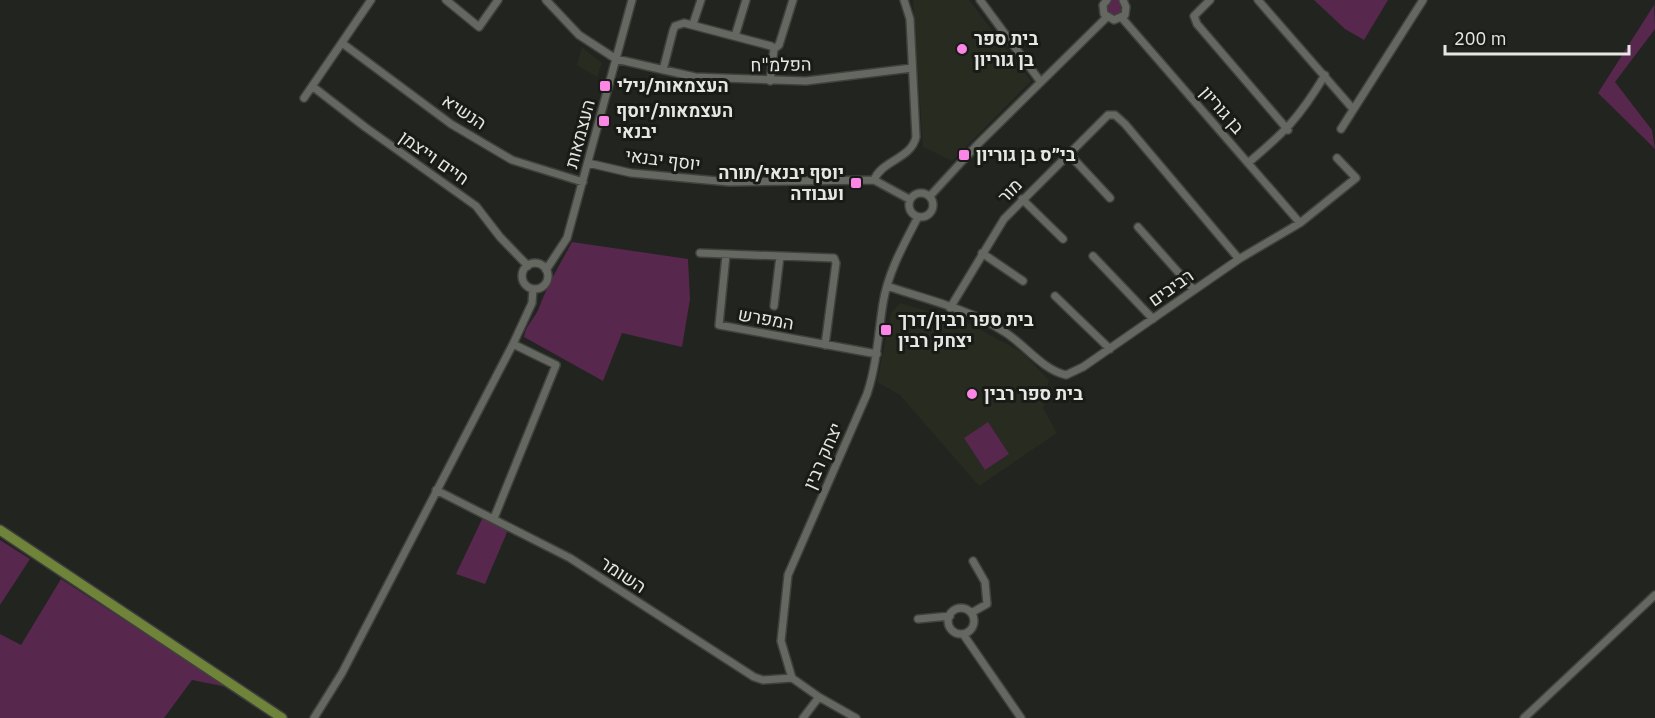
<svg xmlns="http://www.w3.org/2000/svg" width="1655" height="718" viewBox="0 0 1655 718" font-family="'IBM Plex Sans',Heebo,sans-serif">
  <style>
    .built { fill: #272b20 }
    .green { fill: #57274e }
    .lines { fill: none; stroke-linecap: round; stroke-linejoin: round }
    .minor-casing { stroke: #40413e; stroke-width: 10 }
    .major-casing { stroke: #40413e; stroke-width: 12 }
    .minor { stroke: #656761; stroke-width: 7 }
    .major { stroke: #6f8439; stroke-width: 9 }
    .poi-dot { fill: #fb86e5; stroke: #191b16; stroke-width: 2 }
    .labels { text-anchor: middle; stroke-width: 6; stroke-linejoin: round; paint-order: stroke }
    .poi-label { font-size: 18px; font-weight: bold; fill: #e6e7e4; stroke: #191b16; text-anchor: start }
    .street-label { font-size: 18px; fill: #e6e7e4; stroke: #191b16 }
  </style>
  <rect width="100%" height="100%" fill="#22241f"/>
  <path class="built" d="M913,0h56l62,81 -79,80 -29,-14z
    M582,47l20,16 -5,14 -20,-12z
    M900,303l66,19 57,31 26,27 -6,28 14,25 -78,53 -79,-91 -23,-13 14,-69z"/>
  <path class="green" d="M1106 8a9 9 0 1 1 18 0a9 9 0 1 1-18 0Z
    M1314,0h74l-24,40 -19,-11z
    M1654,0l1,29 -40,53 37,48 3,19 -57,-56 56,-88z
    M572,242l116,17 2,40 -8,48 -60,-14 -19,48 -79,-44c1,-11 11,-19 15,-29 8,-22 21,-44 33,-66z
    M988,422l21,32 -24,16 -21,-32z
    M483,517l25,13 -23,54 -29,-10z
    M0,540l30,19 -30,46z
    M61,579l147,95 24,14 -40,-8 -28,38h-164v-84l21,11z"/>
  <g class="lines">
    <defs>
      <path id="minor" d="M446,0l33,27 19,-27
        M546,0l33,35 37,24 79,18 111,4 106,-13
        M980,0l60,81
        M1107,0l-4,5 1,9 10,6 11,-5 1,-8 -3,-7
        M1210,0l-16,16 3,8 91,106
        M1258,0l95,109
        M1122,18l178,205
        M693,24l8,-24
        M735,36l11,-36
        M342,43l109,81 61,36 71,22
        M774,49l5,-4 14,-45
        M663,70l10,-39 2,-5 9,-3 87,23 3,3 -4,32
        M312,86l53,41 111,79 24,31 28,29
        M304,98l67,-98
        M1341,129l82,-129
        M1068,153l42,45
        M588,163l43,10 98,9 145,-2 35,19
        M1248,163c37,-31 51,-45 77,-88
        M874,180c8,-20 37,-21 42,-43l-6,-118 -6,-19
        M909 205a12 12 0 1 1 24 0a12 12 0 1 1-24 0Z
        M930,196l47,-51 130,-128
        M1022,199l41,40
        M1138,227l56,63
        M700,253l134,5 2,5 -11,82
        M982,253l41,28
        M726,255l-7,70 158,29
        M1093,256l60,63
        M522 276a13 13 0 1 1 26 0a13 13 0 1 1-26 0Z
        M546,270l21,-32 65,-238
        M887,286c38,13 82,23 116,45 22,13 38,38 63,44l17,-8 156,-108 61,-36 56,-45 -19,-20
        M1055,296l55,53
        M774,306l6,-50
        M950,308l54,-89 104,-104h7l10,9 114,135
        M436,490l134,68 184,119 9,3 29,-2
        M494,518l62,-153 -43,-21
        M948 621a13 13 0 1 1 26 0a13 13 0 1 1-26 0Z
        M971,613l16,-9 -2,-22 -12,-21
        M918,619l32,-3
        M963,634l58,84
        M314,718l28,-45 171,-329 19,-41 1,-14
        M803,718l16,-21
        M856,718l-37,-21 -27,-19 -11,-37 7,-66 79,-181c10,-30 11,-60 16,-91 5,-31 21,-59 35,-86
        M1524,718l131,-123"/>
      <path id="major" d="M0,530l282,188"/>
    </defs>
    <use href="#minor" class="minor-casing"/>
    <use href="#major" class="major-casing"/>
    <use href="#minor" class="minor"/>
    <use href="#major" class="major"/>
  </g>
  <g class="poi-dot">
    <circle cx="962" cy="49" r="6"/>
    <rect x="599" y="80" width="12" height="12" rx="3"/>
    <rect x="598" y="115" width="12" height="12" rx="3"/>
    <rect x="958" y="149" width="12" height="12" rx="3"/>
    <rect x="850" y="177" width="12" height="12" rx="3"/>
    <rect x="880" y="324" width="12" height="12" rx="3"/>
    <circle cx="972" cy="394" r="6"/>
  </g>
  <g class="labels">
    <g class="poi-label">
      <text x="974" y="45">בית ספר<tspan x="974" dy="21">בן גוריון</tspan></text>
      <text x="617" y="92">העצמאות/נילי</text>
      <text x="616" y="117">העצמאות/יוסף<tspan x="616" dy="21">יבנאי</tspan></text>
      <text x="976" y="161">בי״ס בן גוריון</text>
      <text x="844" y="179" text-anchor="end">יוסף יבנאי/תורה<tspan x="844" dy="21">ועבודה</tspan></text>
      <text x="898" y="326">בית ספר רבין/דרך<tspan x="898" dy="21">יצחק רבין</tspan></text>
      <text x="984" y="400">בית ספר רבין</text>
    </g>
    <g class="street-label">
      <text transform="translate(781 65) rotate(-1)" y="6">הפלמ"ח</text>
      <text transform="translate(1222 110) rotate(49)" y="6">בן גוריון</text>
      <text transform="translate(464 112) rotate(33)" y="6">הנשיא</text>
      <text transform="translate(580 134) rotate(-75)" y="6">העצמאות</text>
      <text transform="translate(434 158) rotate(35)" y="6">חיים וייצמן</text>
      <text transform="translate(663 160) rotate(7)" y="6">יוסף יבנאי</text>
      <text transform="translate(1010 191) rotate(-46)" y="6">מור</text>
      <text transform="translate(1171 288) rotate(-35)" y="6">רביבים</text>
      <text transform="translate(766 319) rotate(10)" y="6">המפרש</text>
      <text transform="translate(823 456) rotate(-66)" y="6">יצחק רבין</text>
      <text transform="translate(623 575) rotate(33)" y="6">השומר</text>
    </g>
  </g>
  <path d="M1445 45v9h184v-9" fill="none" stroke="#e6e7e4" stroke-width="3"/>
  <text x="1454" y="45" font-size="18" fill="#e6e7e4" stroke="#191b16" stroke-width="4.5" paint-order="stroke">200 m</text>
</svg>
